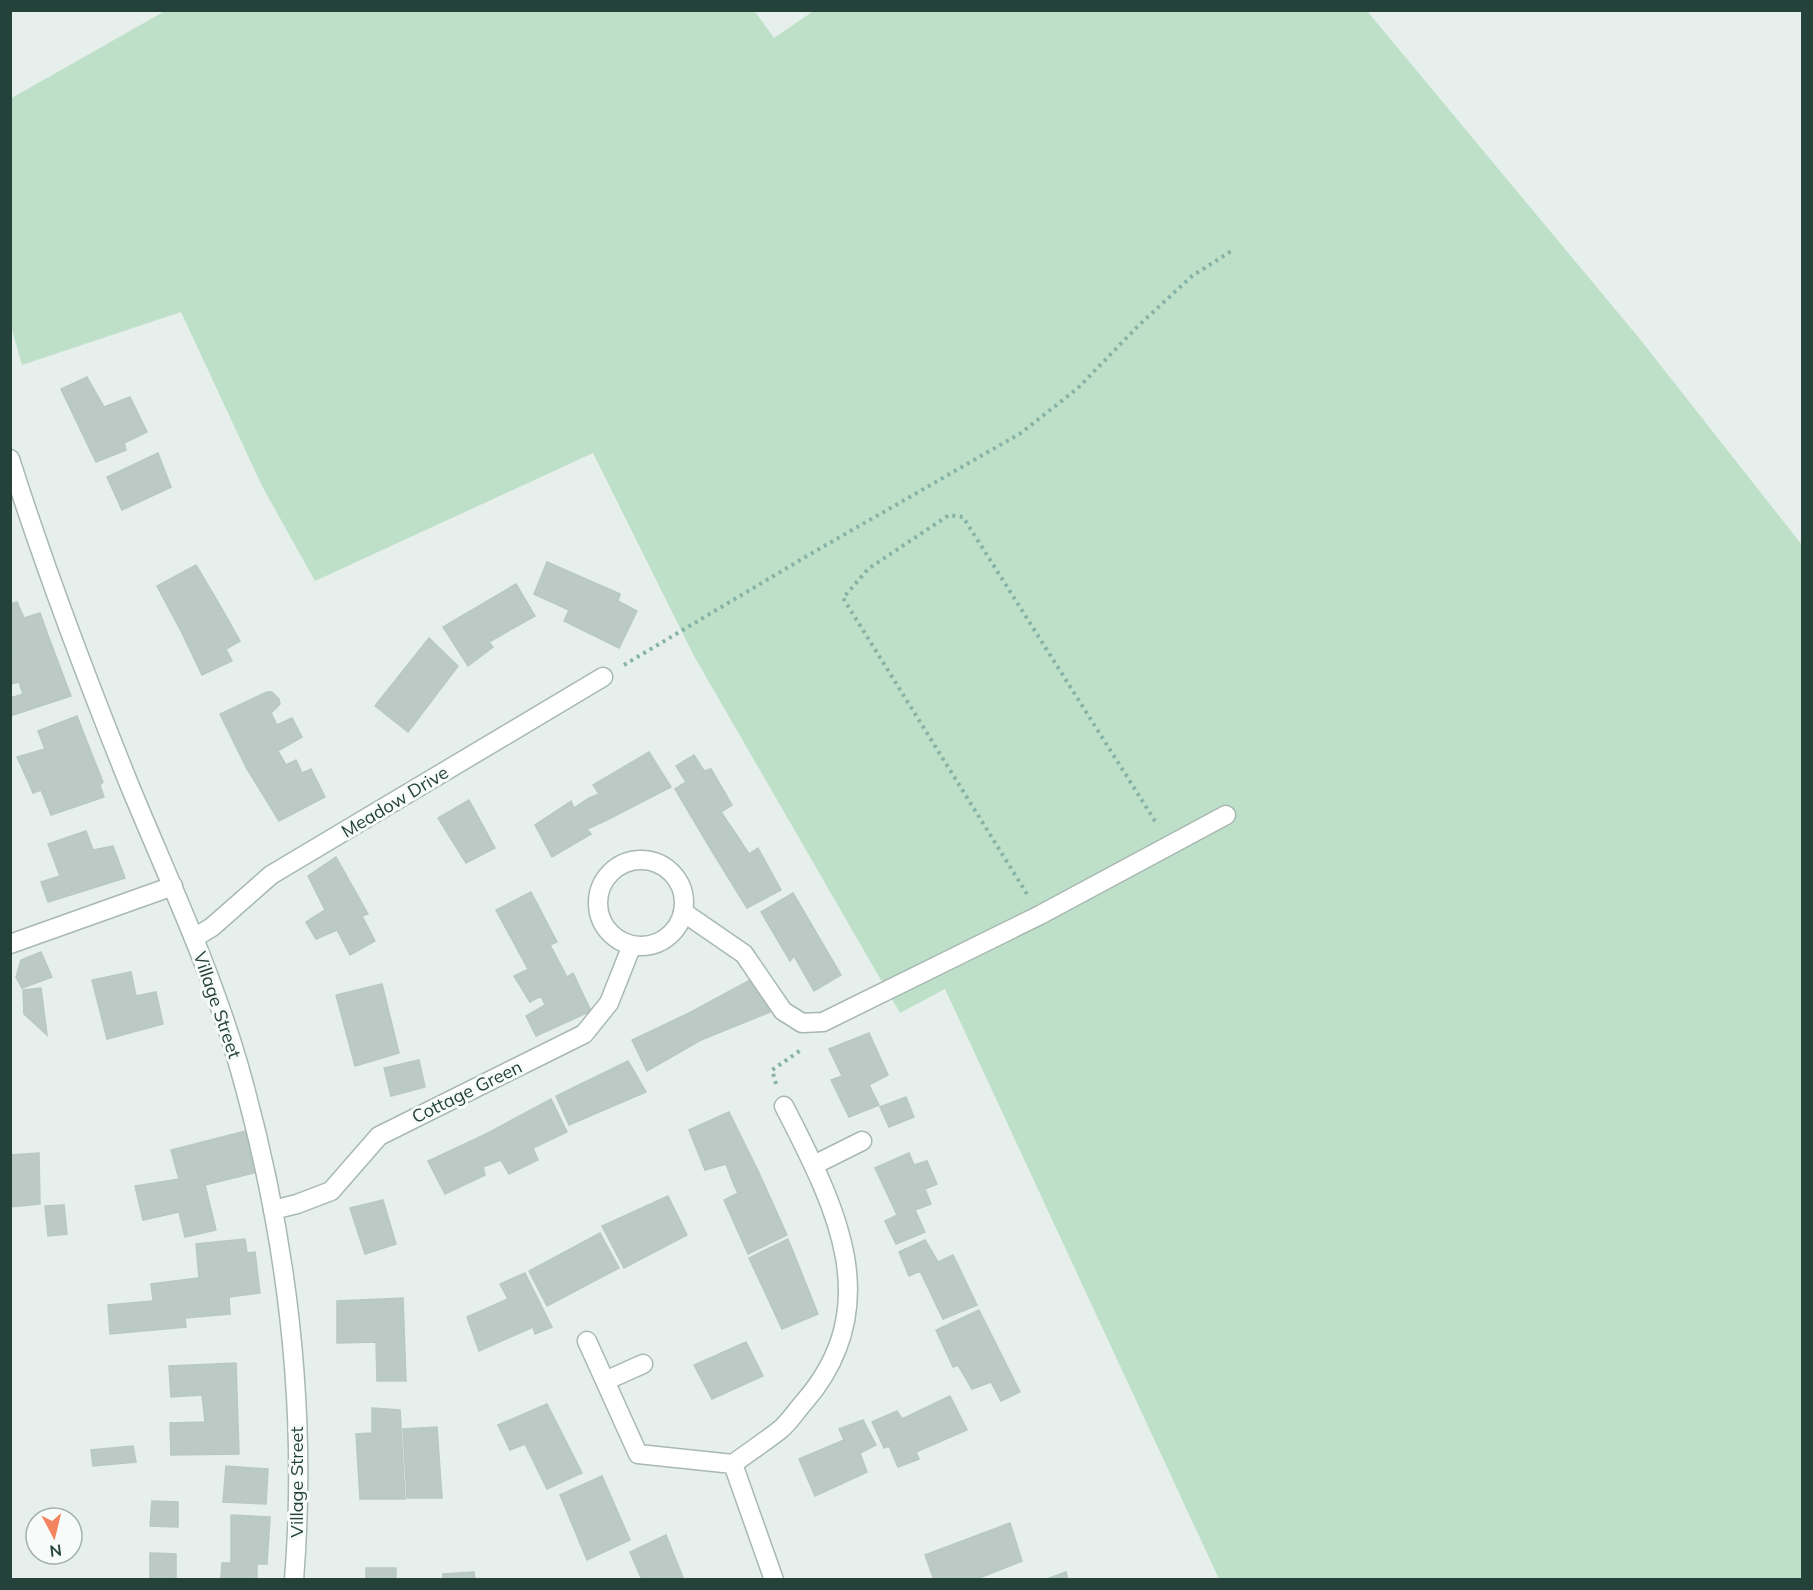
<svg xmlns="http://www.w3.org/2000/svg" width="1813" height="1590" viewBox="0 0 1813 1590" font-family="Mulish,sans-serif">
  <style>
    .green { fill: #bfe0c8 }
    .building { fill: #bbcac4; stroke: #b8c9c2; stroke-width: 1.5 }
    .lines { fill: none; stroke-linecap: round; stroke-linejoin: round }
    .service-casing { stroke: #a8b8b2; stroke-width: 21 }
    .minor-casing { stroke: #a8b8b2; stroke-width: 21 }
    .tertiary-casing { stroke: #a8b8b2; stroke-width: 21 }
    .path { stroke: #86b3a5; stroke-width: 4; stroke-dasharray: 3 4.5; stroke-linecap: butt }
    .service { stroke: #fff; stroke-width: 18 }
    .minor { stroke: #fff; stroke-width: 18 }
    .tertiary { stroke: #fff; stroke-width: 18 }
    .labels { text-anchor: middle; stroke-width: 6; stroke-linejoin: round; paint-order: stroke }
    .street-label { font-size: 18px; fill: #24423a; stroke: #f7fbf9 }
  </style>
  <rect width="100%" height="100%" fill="#e6efeb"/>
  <path class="green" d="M754,10l20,28 41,-28 552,1 272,327 163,207v1034h-583l-274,-590 -45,24 -206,-357 -101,-203 -278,128 -53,-95 -81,-174 -159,53 -12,-42v-224l155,-88z"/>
  <path class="building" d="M87,377l17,30 26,-10 17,35 -23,11 2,7 -30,12 -35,-73z
    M158,453l13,34 -49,23 -15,-33z
    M547,562l73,32 -2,7 19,10 -18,37 -55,-27 5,-11 -35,-16z
    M196,565l26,44 -40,24 -25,-47z
    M516,584l19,32 -46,26 4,5 -25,19 -25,-39z
    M17,602l7,16 16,-5 9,25 -39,14v-48z
    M222,609l18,32 -14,8 6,12 -30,14 -20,-42z
    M49,638l22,58 -61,20v-18l13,-4 -4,-12 -9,2v-32z
    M429,638l29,28 -50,66 -33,-26z
    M267,692h5l7,7 1,5 -9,9 6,12 15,-7 10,19 -55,32 -27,-55z
    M77,716l16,41 -65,24 -11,-24 28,-8 -7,-18z
    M278,751l8,14 10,-5 6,13 9,-4 14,28 -46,24 -32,-52z
    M649,752l22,35 -66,34 -16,-23 10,-4 -6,-9z
    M694,755l10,16 7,-2 21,36 -11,7 15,22 -26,14 -35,-59 11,-7 -10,-16z
    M93,757l10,25 -3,3 4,12 -53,18 -10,-25 -8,3 -5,-12z
    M589,798l16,23 -18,8 4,5 -39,23 -17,-32 36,-24 3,7z
    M469,800l26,48 -29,15 -28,-45z
    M86,831l7,19 20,-4 12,32 -77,24 -7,-20 19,-6 -12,-32z
    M736,834l13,20 9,-6 23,42 -34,18 -37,-60z
    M336,857l32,57 -6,2 13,25 -25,14 -13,-25 -21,9 -10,-17 19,-12 -17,-34z
    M531,892l26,50 -7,3 6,11 -28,13 -32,-59z
    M793,893l48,82 -27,16 -20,-35 -4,5 -29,-49z
    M41,952l11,25 -30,11 -6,-11 5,-17z
    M556,956l11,21 6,-4 18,38 -55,25 -10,-20 19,-11 -4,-9 -11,6 -16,-26z
    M131,972l5,24 20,-4 7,32 -56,15 -15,-59z
    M752,979l18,33 -69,28 -14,-26z
    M382,984l17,69 -44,13 -19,-71z
    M41,988l6,47 -23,-21 -1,-24z
    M687,1014l14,26 -54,31 -15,-31z
    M869,1033l19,42 -19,10 10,20 -30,12 -18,-37 11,-4 -13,-27z
    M419,1060l6,27 -34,9 -7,-28z
    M628,1061l18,31 -77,33 -13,-29z
    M906,1097l8,20 -25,10 -9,-20z
    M551,1099l16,33 -34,16 5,12 -29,14 -23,-40z
    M729,1112l30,61 -25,12 -8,-21 -21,6 -16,-40z
    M246,1131l8,42 -49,12 11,45 -31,7 -6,-25 -36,8 -8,-34 44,-7 -8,-29z
    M486,1134l15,26 -18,7 2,8 -40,19 -17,-33z
    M39,1153l1,51 -30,3v-52z
    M909,1153l5,12 13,-4 10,23 -12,5 6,15 -16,6 10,22 -29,12 -11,-23 12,-6 -22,-47z
    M759,1173l28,62 -39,19 -24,-54 14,-7 -4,-8z
    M668,1196l19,39 -63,33 -22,-42z
    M383,1200l13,44 -31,10 -15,-46z
    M64,1205l3,29 -19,2 -3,-30z
    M600,1233l19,35 -72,38 -18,-35z
    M245,1239l2,14 8,-1 5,41 -31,4 1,17 -45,4 1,9 -76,7 -2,-29 45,-4 -2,-17 48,-6 -3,-34z
    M788,1239l30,75 -36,15 -33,-71z
    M925,1240l13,22 15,-7 24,50 -34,14 -23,-48 -11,5 -10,-24z
    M525,1273l27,54 -17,7 -2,-7 -54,24 -12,-34 41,-18 -8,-15z
    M403,1298l3,83h-29l-1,-39 -39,1v-42z
    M979,1310l41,82 -19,9 -10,-19 -19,7 -14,-24 -5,2 -17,-37z
    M746,1342l17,34 -51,23 -18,-34z
    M236,1363l3,91 -68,1 -1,-32 35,-1 -3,-27 -31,2 -2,-31z
    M950,1396l17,34 -51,22 3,7 -21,8 -9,-21 -5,2 -12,-26 25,-11 5,8z
    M547,1404l35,69 -35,16 -22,-45 -15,6 -12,-25z
    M372,1408l28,2 5,89h-45l-4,-65 16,-1z
    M863,1420l13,25 -16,8 7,19 -52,24 -16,-37 45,-19 -5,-11z
    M437,1427l5,71h-35l-4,-69z
    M133,1446l3,16 -43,4 -2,-16z
    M226,1466l42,3 -2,35 -43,-2z
    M602,1476l28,64 -43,20 -27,-65z
    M152,1501l26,1v25l-28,-1z
    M231,1515l39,2 -3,47h-10v15l-36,-1 1,-15h9z
    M1010,1523l12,38 -48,19h-40l-9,-25z
    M666,1535l18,45h-42l-12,-28z
    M150,1553l26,1v26h-26z
    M366,1568h30v12h-30z
    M474,1572l1,8h-32v-6z
    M1066,1572l2,8h-24z"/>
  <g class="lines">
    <defs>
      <path id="service" d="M683,912l61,42 39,57 19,12 21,-1 217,-107 186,-100
        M10,944l163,-58"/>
      <path id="minor" d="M598 903a43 43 0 1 1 86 0a43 43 0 1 1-86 0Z
        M194,938l18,-11 59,-52 332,-198
        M814,1165l48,-24
        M273,1210l24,-6 34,-13 48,-55 205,-102 25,-31 23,-58
        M587,1341l51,113 95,10c16,-12 33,-23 48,-35 9,-8 16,-19 24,-28 83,-97 29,-197 -21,-295
        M605,1381l38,-17
        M733,1464l41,116"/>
      <path id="tertiary" d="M10,459c35,110 76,218 119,325 38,92 81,183 109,279 48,167 70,343 56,517"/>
    </defs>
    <use href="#service" class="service-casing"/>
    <use href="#minor" class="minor-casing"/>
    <use href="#tertiary" class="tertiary-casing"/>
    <path class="path" d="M624,665l183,-109 214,-123 57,-45 60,-62 54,-50 41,-26
      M1027,894l-184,-296 25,-29 81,-54 14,2 192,304 4,3
      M776,1084l-4,-14 29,-20"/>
    <use href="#service" class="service"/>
    <use href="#minor" class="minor"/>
    <use href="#tertiary" class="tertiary"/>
  </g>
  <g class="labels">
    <g class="street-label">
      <text transform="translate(395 802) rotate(-31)" y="6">Meadow Drive</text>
      <text transform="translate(217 1005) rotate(71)" y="6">Village Street</text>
      <text transform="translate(467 1092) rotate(-26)" y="6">Cottage Green</text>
      <text transform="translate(297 1482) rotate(-90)" y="6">Village Street</text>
    </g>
  </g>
  <rect width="1813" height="1590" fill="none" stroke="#24423a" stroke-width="24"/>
  <g transform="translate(54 1536) rotate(173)"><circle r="28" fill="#f7fbf9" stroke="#a3b1ad" stroke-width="1.5"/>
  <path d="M0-4.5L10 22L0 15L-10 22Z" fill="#f4845f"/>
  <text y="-9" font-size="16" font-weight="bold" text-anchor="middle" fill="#24423a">N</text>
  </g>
</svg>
